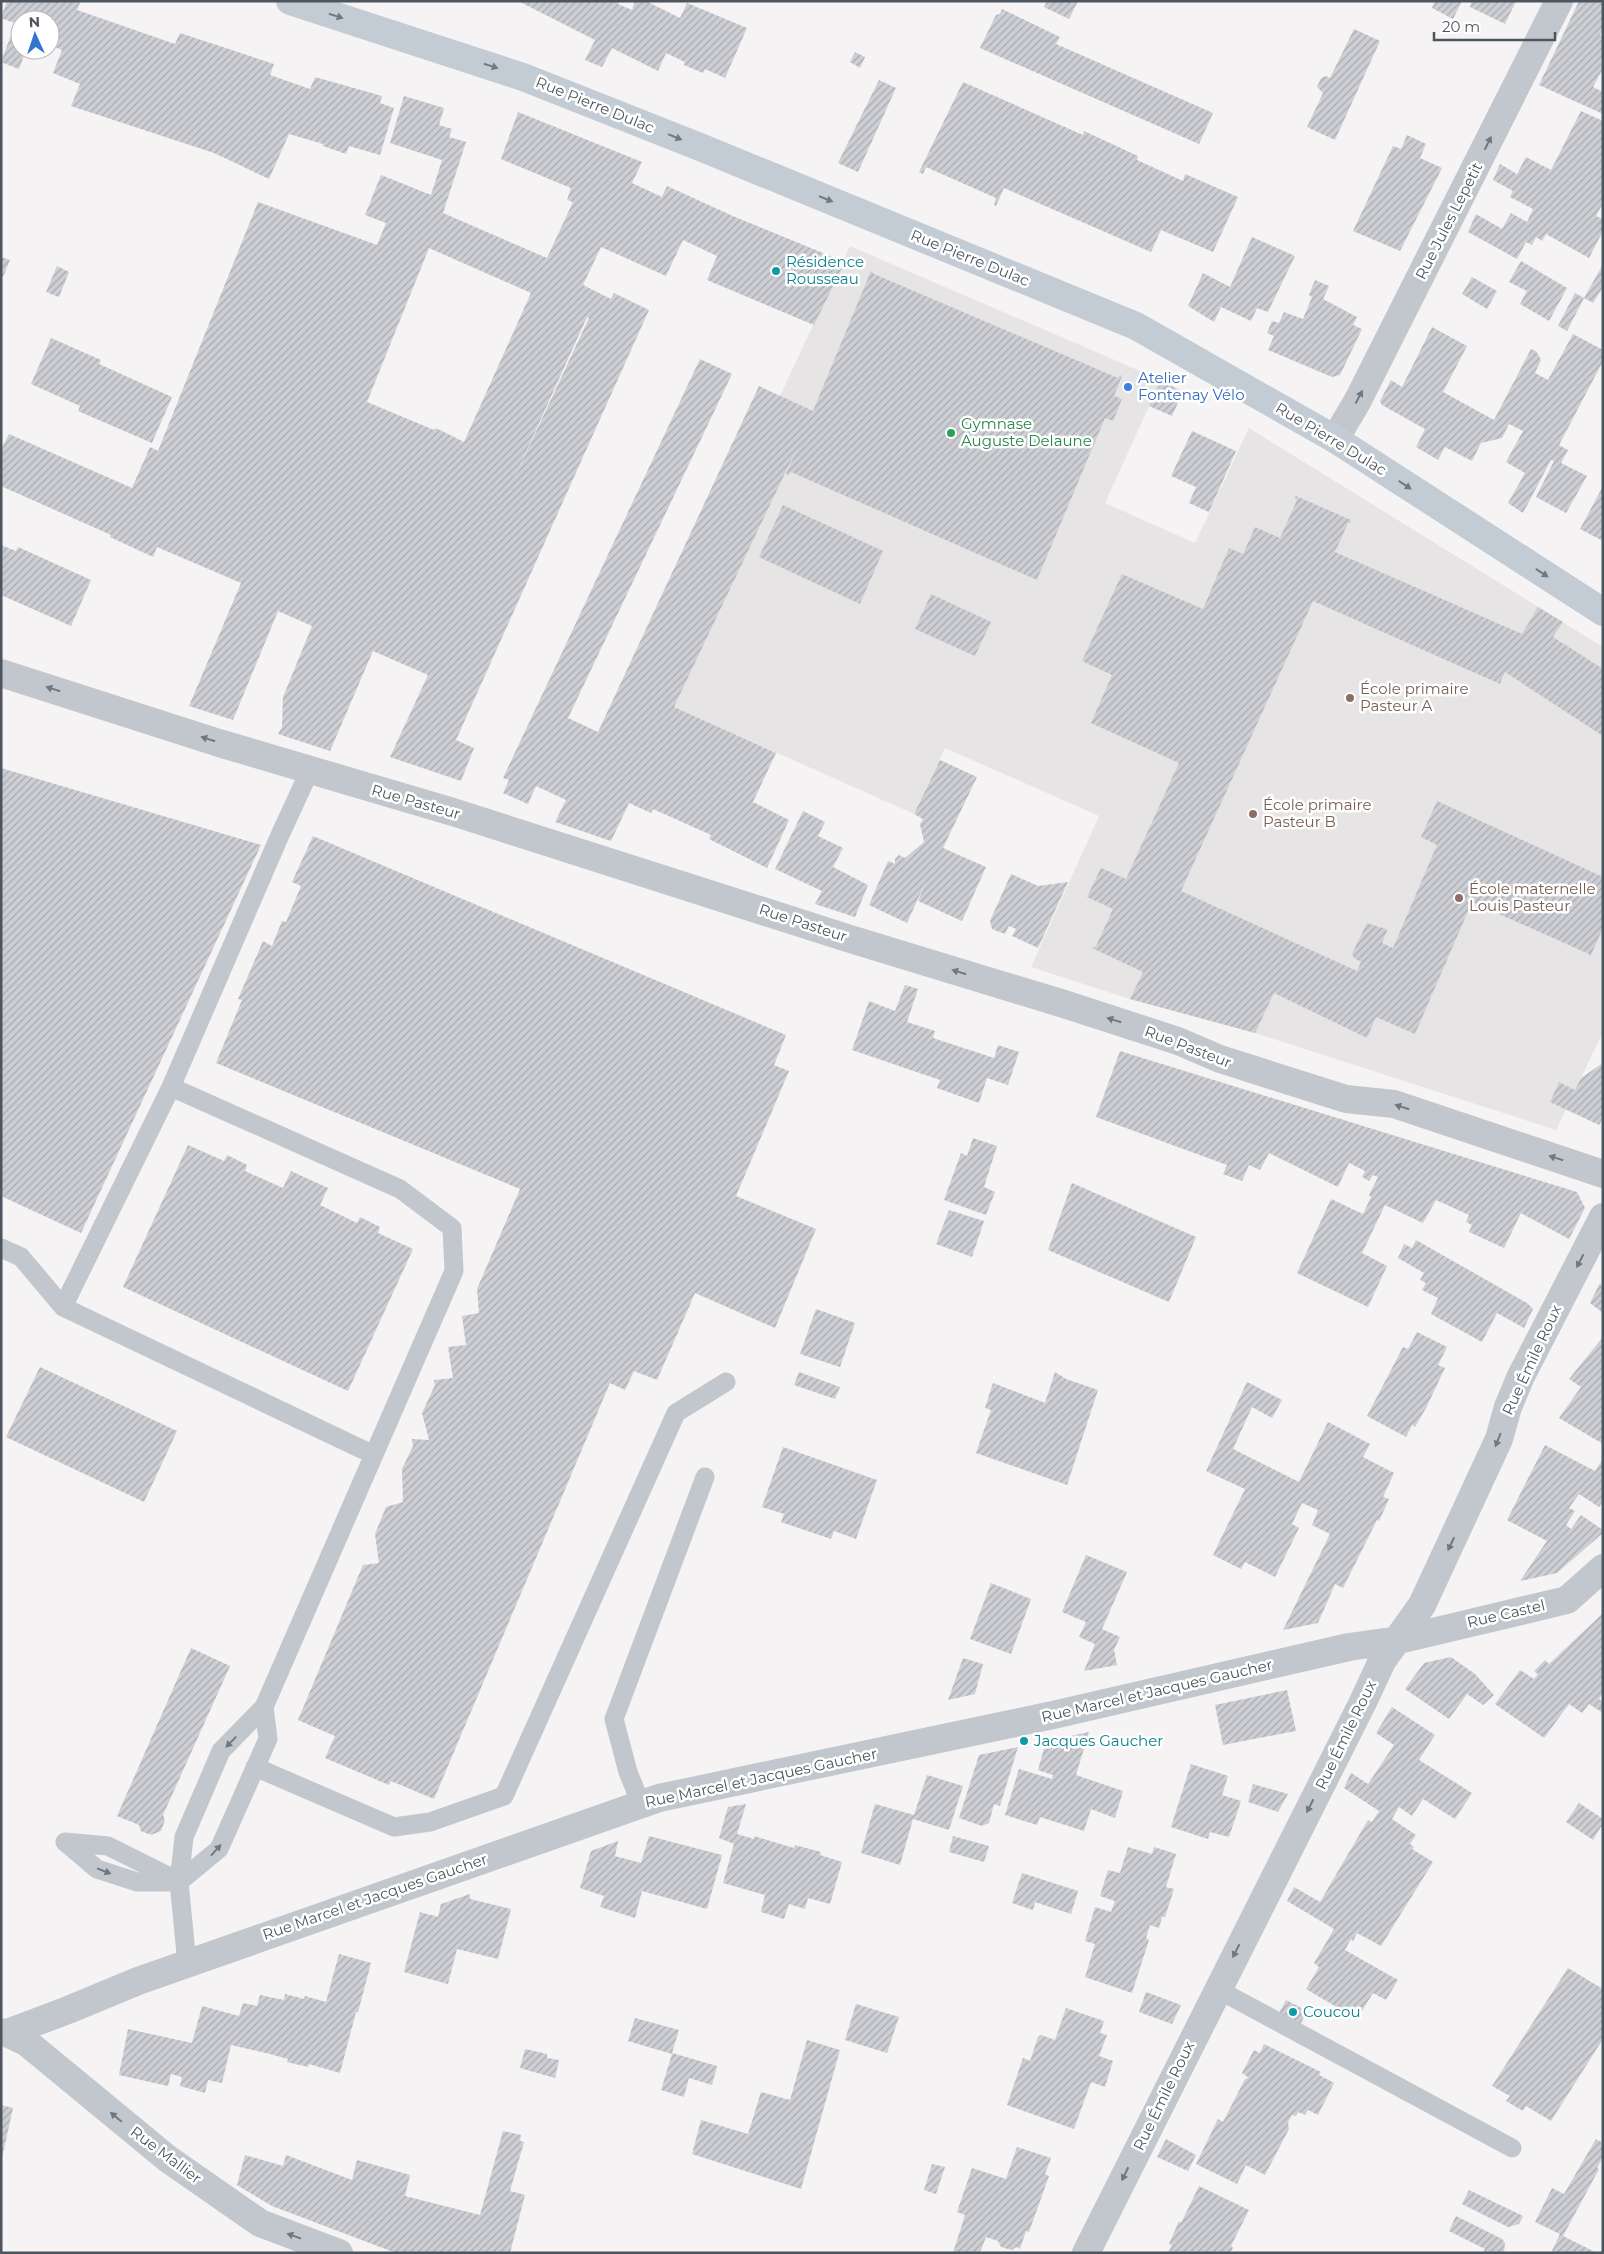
<svg xmlns="http://www.w3.org/2000/svg" width="1604" height="2254" viewBox="0 0 1604 2254" font-family="Montserrat,sans-serif">
  <style>
    .education { fill: #e6e4e4 }
    .building { fill: url(#building-hatch); fill-rule: evenodd }
    .lines { fill: none; stroke-linecap: round; stroke-linejoin: round }
    .service { stroke: #c1c7cd; stroke-width: 19 }
    .minor { stroke: #c1c7cd; stroke-width: 28 }
    .secondary { stroke: #c3cbd4; stroke-width: 28 }
    .oneway { fill: #707981 }
    .oneway2 { fill: #70787f }
    .culture-dot { fill: #0f9aa8; stroke: #fff; stroke-width: 2 }
    .shop-dot { fill: #3f7fe0; stroke: #fff; stroke-width: 2 }
    .leisure-dot { fill: #2e9e5b; stroke: #fff; stroke-width: 2 }
    .education-dot { fill: #8d6e63; stroke: #fff; stroke-width: 2 }
    .labels { text-anchor: middle; stroke-width: 5; stroke-linejoin: round; paint-order: stroke }
    .street-label { font-size: 15px; fill: #4d565e; stroke: #fff }
    .culture-label { font-size: 15px; fill: #0d838f; stroke: #fff; text-anchor: start }
    .shop-label { font-size: 15px; fill: #366cbe; stroke: #fff; text-anchor: start }
    .leisure-label { font-size: 15px; fill: #27864d; stroke: #fff; text-anchor: start }
    .education-label { font-size: 15px; fill: #785e54; stroke: #fff; text-anchor: start }
  </style>
  <defs>
    <pattern id="building-hatch" width="6" height="6" patternUnits="userSpaceOnUse" patternTransform="scale(1.25)"><rect width="6" height="6" fill="#cecfd4"/><path d="M-1 1l2-2M0 6l6-6M5 7l2-2" fill="none" stroke="#a9abaf"/></pattern>
  </defs>
  <rect width="100%" height="100%" fill="#f5f3f3"/>
  <path class="education" d="M850,246l311,134 -56,123 90,40 54,-115 354,219v385l-47,98 -301,-97 -125,-34 -99,-32 68,-151 -154,-68 -31,66 -240,-107 125,-263 -19,-48z"/>
  <path class="building" d="M7,1h69l4,2 -3,7 98,34 5,-11 94,31 -4,11 40,14 5,-12 67,19 -2,7 14,5 -14,47 -31,-9 -3,8 -23,-8v-2l-34,-10 -20,45 -55,-26 -143,-47 9,-22 -27,-11 9,-23 -12,-5v-25h-30v5l-19,-7z
    M522,1h97l-1,3 14,6 3,-9h11l34,17 7,-15 60,25 -22,50 -20,-9 -2,4 -19,-8 1,-3 -19,-9 -8,18 -46,-23 -10,19 -17,-7 10,-20 -73,-37z
    M1047,1h31l-9,18 -25,-12z
    M1435,1h27l-9,18 -21,-11z
    M1472,1h44l-11,23 -35,-17z
    M1579,1h24v28l-3,6 3,1v21l-2,5 2,6 -10,19 10,5v22l-64,-29z
    M1002,9l58,28 -4,7 157,69 -14,31 -219,-96 16,-33 4,-1z
    M1354,29l26,12 -45,99 -28,-13 16,-34 -6,-6 4,-9 5,-2 4,2z
    M20,34v16h6l-7,19 -18,-7 10,-27z
    M855,52l10,5 -5,11 -10,-6z
    M879,80l17,8 -38,84 -20,-9z
    M963,82l120,53 1,-4 54,25 -1,4 46,21 2,-7 53,23 -25,55 -52,-22 -10,22 -147,-64 -8,18 -2,-1 2,-7 -70,-31 -3,7 -4,-2z
    M404,96l40,12 -5,17 13,4 -3,8 17,5 -23,71 104,45 26,-56 -6,-2 4,-12 -70,-29 17,-47 124,50 -10,21 30,14 5,-11 68,31 110,45 -31,63 -107,-45 10,-24 -34,-16 -17,36 -65,-29 -18,38 28,14 3,-6 35,17 -193,430 18,8 -13,33 -71,-24 38,-82 -55,-24 -43,100 -52,-17 4,-7 1,-30 29,-71 -34,-15 -45,109 -44,-14 52,-123 -84,-36 -4,10 -43,-20 1,-2 -110,-49v-36l8,-16 123,54 18,-41 8,4 100,-249 119,43 9,-22 -21,-8 16,-40 50,20 11,-35 -52,-17zM429,248l102,45 -67,149 -28,-14 -2,2 -67,-28zM587,317l2,1 -77,165z
    M1581,111l22,10v82l-7,13 7,3v12l-14,27 -43,-24 -4,7 -6,-4 -4,8 -6,-3 -9,17 -49,-27 8,-18 26,15 9,-16 16,9 6,-13 -23,-12 3,-6 -20,-11 7,-16 17,10 9,-17 25,13z
    M1407,135l19,9 -6,14 22,10 -42,83 -47,-20 40,-85 8,3z
    M1252,237l43,19 -27,56 -11,-4 -6,13 -30,-14 -7,15 -26,-16 15,-33 27,14z
    M1,257l9,3 -7,17 -2,-1z
    M1521,261l46,27 -18,33 -29,-17 7,-13 -18,-9z
    M1603,264v23l-10,16 -9,-5 -17,33 -9,-5 17,-33 9,5z
    M57,266l12,6 -10,25 -13,-5z
    M871,271l3,3 244,104 2,-3 2,1 -8,20 8,3 -9,22 -8,-3 -68,162 -246,-108 -2,3 -3,-1 12,-28 -124,261 102,46 -23,49 36,18 -22,48 -58,-29 2,-4 -58,-26 -2,4 -22,-10 -18,38 -56,-19 11,-22 -30,-14 -8,18 -25,-11 6,-13 -6,-2 197,-419 32,15 -164,344 30,14 161,-346 54,25z
    M1472,277l25,14 -10,18 -25,-15z
    M1315,280l14,6 -6,13 34,18 -4,8 9,4 -22,46 -8,2 -64,-27 6,-14 -7,-3 5,-12 7,2 5,-11 19,7 9,-22 -3,-2z
    M1432,327l35,19 -24,46 51,28 37,-71 5,2 5,9 -6,13 13,7 25,-46 30,16v11l-44,84 9,5 -7,13 26,13 -21,37 -30,-16 18,-36 -3,-1 -28,53 -15,-10 17,-30 -19,-11 17,-31 -14,-7 -7,14 -21,5 -9,18 -27,-14 -7,13 -22,-13 9,-18 -43,-24 -2,-4 11,-21 11,7z
    M51,338l50,22 -2,4 73,33 -20,46 -74,-32 2,-5 -49,-22z
    M1161,380l22,12 -11,24 -23,-10z
    M1192,431l44,20 -27,61 -20,-9 7,-16 -25,-11z
    M1603,486v55l-23,-12z
    M1296,496l55,24 -1,3h-2l-13,29 187,82 16,-27 25,15 -10,15 50,32v67l-98,-64 -5,12 -187,-83 -132,290 176,80 4,-9 -7,-4 -2,-4 15,-31 19,6 1,2 -5,12 11,5 44,-103 -16,-8 16,-36 166,76v51l-13,29 -1,-3 -117,-52 -57,132 -39,-17 -9,21 -93,-45 -19,40 -125,-34 13,-27 -51,-24 4,-2 17,-37 -26,-12 14,-29 25,11 53,-116 -88,-40 21,-48 -30,-14 40,-87 81,35 26,-61 14,6 12,-27 25,11 17,-38 -2,-2z
    M783,505l100,46 -23,53 -101,-47z
    M1,545l15,6 2,-4 73,33 -20,46 -70,-31z
    M931,594l60,28 -16,34 -60,-27z
    M940,760l37,17 -34,71 43,19 -24,54 -44,-20 9,-22 -20,44 -38,-18 19,-44 7,3v-5l4,-4 6,3 19,-16 -4,-18 3,-5 -9,-5z
    M1,768l260,77 -180,388 -80,-37z
    M803,811l22,11 -7,14 25,12 -10,19 35,18 -13,32 -40,-13 7,-13 -47,-22z
    M313,836l473,199 -12,30 15,6 -53,125 80,33 -41,99 -80,-35 -38,87 -23,-9 -9,19 -15,-7 -176,416 -43,-18 -2,4 -64,-27 10,-22 -37,-16 65,-155 16,-2 -4,-29 11,-27 17,-5 -1,-33 11,-23 -1,-7 17,1 -7,-27 13,-28 -1,-5 19,-2 -5,-31 18,-2 -4,-29 17,-3 -2,-24 43,-100 -304,-126 26,-63 -4,-1 25,-58 9,5 10,-25 4,1 15,-36 -9,-4z
    M1011,874l27,12 30,-4 -30,66 -26,-12 4,-7 -7,-3 -4,8 -13,-5 -2,-8z
    M905,985l13,4 -11,33 28,9 -2,7 61,20 4,-13 21,7 -11,33 -21,-7 -8,25 -42,-15 3,-8 -88,-30 17,-49 26,10z
    M1120,1051l457,141 8,16 -16,31 -48,-26 -17,35 -35,-16 3,-7 -6,-3 3,-7 -33,-15 -13,23 -38,-18 -23,48 25,13 -19,41 -71,-34 34,-74 32,15 8,-17 -2,-2 9,-18 -5,-2 -4,6 -7,-4 3,-6 -16,-8 -11,24 -69,-34 -9,17 -11,-5 -7,16 -19,-7 4,-9 -131,-48z
    M1603,1063v55l-4,7 -49,-23 9,-20 16,8 6,-12z
    M973,1138l24,8 -13,41 11,5 -9,23 -42,-15 17,-47 6,3z
    M188,1145l36,16 3,-6 20,10 -2,6 38,17 8,-17 37,17 -8,17 37,18 3,-6 20,10 -2,6 35,16 -65,142 -225,-104z
    M1072,1183l124,54 -27,65 -121,-52z
    M949,1210l35,11 -12,36 -36,-13z
    M1416,1240l111,63 6,6 -9,19 -27,-15 -15,29 -51,-28 7,-16 -16,-8 4,-7 -6,-3 4,-7 -26,-15 6,-14 8,4z
    M1600,1283l3,5v25l-13,-10z
    M816,1309l39,14 -15,44 -40,-13z
    M1417,1332l30,15 -9,18 7,3 -19,40 -11,19 -3,-2 -6,12 -39,-21 36,-69 5,2z
    M1603,1337v107l-44,-26 22,-31 -12,-8z
    M40,1367l137,64 -33,71 -138,-65z
    M799,1372l41,15 -5,12 -41,-14z
    M1055,1372l11,7 32,11 -31,95 -91,-32 15,-43 -6,-2 8,-25 52,20z
    M1247,1382l35,18 -10,18 -20,-11 -19,42 66,33 29,-60 42,22 -7,13 31,16 -11,24 6,2 -10,22 -2,-1 -34,68 -8,-4 -17,39 -35,7 47,-96 -18,-9 6,-15 -16,-7 -10,21 7,4 -24,49 -30,-15 -4,7 -28,-14 32,-66 -39,-18z
    M1545,1445l50,26 8,-12v42l-4,6 -20,-13 -10,14 6,3 -9,14 5,4 10,-14 22,15v3l-46,40 -37,8 27,-40 -40,-21z
    M783,1447l94,33 -21,59 -22,-8 -3,8 -50,-17 3,-8 -22,-7z
    M1086,1555l41,17 -25,57 18,8 -6,13 3,15 -33,6 11,-27 -16,-7 7,-15 -24,-10z
    M991,1583l40,16 -20,55 -41,-15z
    M1603,1613v80l-4,6 4,3v11l-14,-9 -7,9 -13,-9 -25,34 -49,-34 25,-34 14,9 4,-5 -4,-3 11,-11 4,4z
    M191,1648l39,18 -67,149 2,5 -4,11 -10,4 -10,-4 -2,-6 -22,-9z
    M1451,1657l24,17 19,21 -11,10 -16,-11 -18,25 -44,-30 19,-26z
    M963,1658l20,6 -8,30 -27,6z
    M1287,1690l9,41 -73,14 -8,-40z
    M1392,1707l43,28 -16,25 53,33 -17,26 -32,-20 -11,17 -13,-9 -7,12 24,16 -6,9 4,3 -2,2 21,13 -52,84 -24,-13 -4,8 -2,-2 -6,11 53,30 -12,20 -13,-7 -16,26 -51,-30 13,-22 -5,-4 20,-34 -47,-28 7,-14 26,15 48,-82 4,2 7,-11 -35,-23 7,-15 17,11 26,-39 -18,-12z
    M1089,1732l-13,43 47,16 -8,27 -24,-9 -7,22 -44,-14 -3,8 -32,-10 14,-46 33,10 1,-4 -15,-5 8,-29z
    M1018,1747l-18,59 -6,-2 -5,19 -7,3 -23,-8 20,-63z
    M1191,1764l37,12 -6,19 19,6 -12,36 -19,-5 -2,7 -37,-12z
    M927,1775l36,11 -14,44 -36,-11 -13,46 -39,-12 14,-49 39,11z
    M1253,1784l35,10 -10,18 -30,-10z
    M1579,1803l24,16v8h-2l-8,13 -27,-18z
    M746,1804l-9,30 17,5v-3l40,12 1,-3 26,7 -1,3 22,7 -12,42 -22,-6 -3,11 -16,-5 -5,15 -23,-7 4,-17 -42,-12 11,-39 -15,-6 9,-31z
    M649,1836l73,19 -15,54 -65,-18 -7,27 -35,-11 4,-11 -24,-8 11,-37 27,-10 -3,15 26,7z
    M953,1836l36,10 -5,16 -35,-10z
    M1128,1847l24,7 2,-7 22,7 -10,33 8,2 -9,28h-3l-3,11 -9,-3 -4,13 3,2 -17,53 -47,-16 10,-33 -10,-3 10,-34 16,5 4,-11 -15,-5 8,-26 12,3z
    M1022,1873l56,18 -7,23 -36,-12 -2,8 -21,-7z
    M470,1894v5l41,10 -13,50 -41,-10 -9,35 -44,-12 16,-60 18,5 3,-13z
    M339,1954l32,9 -13,49h-2l-16,61 -31,-9 -1,3 -21,-5 1,-3 -18,-5 -39,-9 -9,38 -14,-3 -3,13 -25,-7 2,-9 -11,-3 -3,12 -49,-11 9,-46 64,14 10,-37 37,10 4,-13 14,3 3,-11 24,5 1,-6 19,5 1,-3 21,6z
    M1568,1968l35,21v50l-52,82 -25,-15 -3,5 -17,-10 4,-5 -18,-10z
    M1146,1992l35,13 -9,19 -33,-12z
    M1286,2000l21,11 -7,14 -21,-12z
    M856,2004l43,13 -12,36 -42,-13z
    M1066,2008l38,13 -4,12 7,2 -8,21 14,5 -8,26 -14,-5 -17,47 -67,-24 16,-47 7,3 8,-24 3,-2 14,5z
    M635,2018l44,12 -7,23 45,13 -5,19 -23,-7 -5,19 -23,-7 11,-36 -44,-13z
    M807,2040l33,10 -39,139 -109,-35 9,-34 47,14 13,-42 29,8z
    M1264,2044l57,28 -2,3 15,8 -16,32 -10,-5 -3,5 -7,-3 -2,4 -4,-1 -4,7 1,7 -24,46 -19,-10 -9,19 -41,-20 22,-45 5,3 22,-43h2l1,-2 -6,-4 12,-23 6,3z
    M525,2049l22,5v4l12,2 -4,18 -35,-10z
    M1,2105l12,3 -11,50h-1z
    M503,2131l18,4 -1,6 4,1 -14,49 15,4 -15,58h-114l-124,-47 -35,-21 8,-30 38,11 3,-11 66,25 5,-20 53,15 -5,21 75,19z
    M1166,2139l30,16 -8,16 -31,-14z
    M1596,2139l7,4v14l-6,11 2,1 -36,67 34,17h-46l9,-19 -25,-12 17,-34 12,6z
    M1017,2147l34,11 -6,16 4,2 -20,56 -3,-1 -6,18 -4,-2 -4,3 -11,-3 -3,-6 -12,-4 -6,16h-27l12,-38 -8,-3 15,-44 34,11z
    M932,2164l13,3 -9,27 -12,-4z
    M1199,2186l50,24 -18,36 2,2 -3,5h-62l4,-8 -3,-1 10,-23 2,2z
    M1469,2190l54,26 -4,8 -11,3 -46,-23z
    M1456,2216l46,23 3,4 -1,10h-21l2,-4 -36,-18z"/>
  <g class="lines">
    <path class="service" d="M171,1087l229,102 52,39 2,43 -190,436 -43,44 -37,86 -5,45 8,82
      M1,1248l20,9 42,50 311,148
      M63,1307l108,-220 109,-252 30,-65
      M255,1767l139,60 36,-5 74,-26 172,-383 50,-31
      M641,1804l-13,-32 -14,-53 91,-242
      M65,1842l32,27 40,13h42l40,-33 49,-110 -4,-32
      M65,1842l43,4 70,35
      M1217,1989l295,159"/>
    <path class="minor" d="M1335,439l22,-37 202,-401
      M1,673l218,70 234,69 394,126 217,66 114,37 42,18 126,40 48,5 209,70
      M1,2032l6,1 61,-23 70,-29 521,-183 394,-83 296,-68 50,-7 168,-40 36,-32
      M7,2033l19,9 142,117 92,64 79,30
      M1086,2253l277,-551 19,-41 40,-56 77,-166 9,-32 13,-31 82,-159"/>
    <path class="secondary" d="M290,1l233,76 177,70 436,179 199,113 268,173"/>
  </g>
  <defs><path id="oneway-solid" d="M-6-.8H1V-3.2L6.5 0L1 3.2V.8H-6Z" transform="scale(1.25)"/></defs>
  <g class="oneway">
    <use href="#oneway-solid" transform="translate(336 16) rotate(18)"/>
    <use href="#oneway-solid" transform="translate(491 66) rotate(18)"/>
    <use href="#oneway-solid" transform="translate(675 137) rotate(22)"/>
    <use href="#oneway-solid" transform="translate(826 199) rotate(22)"/>
    <use href="#oneway-solid" transform="translate(1405 485) rotate(33)"/>
    <use href="#oneway-solid" transform="translate(1542 573) rotate(33)"/>
  </g>
  <g class="oneway2">
    <use href="#oneway-solid" transform="translate(1488 143) rotate(-64)"/>
    <use href="#oneway-solid" transform="translate(1359 397) rotate(-62)"/>
    <use href="#oneway-solid" transform="translate(53 689) rotate(-162)"/>
    <use href="#oneway-solid" transform="translate(208 739) rotate(-162)"/>
    <use href="#oneway-solid" transform="translate(959 972) rotate(-163)"/>
    <use href="#oneway-solid" transform="translate(1114 1020) rotate(-162)"/>
    <use href="#oneway-solid" transform="translate(1402 1107) rotate(-162)"/>
    <use href="#oneway-solid" transform="translate(1556 1158) rotate(-162)"/>
    <use href="#oneway-solid" transform="translate(1580 1261) rotate(117)"/>
    <use href="#oneway-solid" transform="translate(1498 1440) rotate(111)"/>
    <use href="#oneway-solid" transform="translate(1451 1544) rotate(115)"/>
    <use href="#oneway-solid" transform="translate(231 1742) rotate(134)"/>
    <use href="#oneway-solid" transform="translate(1310 1806) rotate(117)"/>
    <use href="#oneway-solid" transform="translate(216 1850) rotate(-48)"/>
    <use href="#oneway-solid" transform="translate(104 1871) rotate(21)"/>
    <use href="#oneway-solid" transform="translate(1236 1951) rotate(117)"/>
    <use href="#oneway-solid" transform="translate(116 2117) rotate(-140)"/>
    <use href="#oneway-solid" transform="translate(1125 2174) rotate(116)"/>
    <use href="#oneway-solid" transform="translate(294 2236) rotate(-160)"/>
  </g>
  <g class="culture-dot">
    <circle cx="776" cy="271" r="5"/>
    <circle cx="1024" cy="1741" r="5"/>
    <circle cx="1293" cy="2012" r="5"/>
  </g>
  <circle class="shop-dot" cx="1128" cy="387" r="5"/>
  <circle class="leisure-dot" cx="951" cy="433" r="5"/>
  <g class="education-dot">
    <circle cx="1350" cy="698" r="5"/>
    <circle cx="1253" cy="814" r="5"/>
    <circle cx="1459" cy="898" r="5"/>
  </g>
  <g class="labels">
    <g class="street-label">
      <text transform="translate(595 105) rotate(22)" y="5">Rue Pierre Dulac</text>
      <text transform="translate(1449 221) rotate(-63)" y="5">Rue Jules Lepetit</text>
      <text transform="translate(970 258) rotate(22)" y="5">Rue Pierre Dulac</text>
      <text transform="translate(1331 439) rotate(31)" y="5">Rue Pierre Dulac</text>
      <text transform="translate(416 802) rotate(16)" y="5">Rue Pasteur</text>
      <text transform="translate(803 923) rotate(18)" y="5">Rue Pasteur</text>
      <text transform="translate(1188 1047) rotate(21)" y="5">Rue Pasteur</text>
      <text transform="translate(1532 1360) rotate(-65)" y="5">Rue Émile Roux</text>
      <text transform="translate(1506 1614) rotate(-13)" y="5">Rue Castel</text>
      <text transform="translate(1157 1691) rotate(-13)" y="5">Rue Marcel et Jacques Gaucher</text>
      <text transform="translate(1346 1735) rotate(-64)" y="5">Rue Émile Roux</text>
      <text transform="translate(761 1778) rotate(-12)" y="5">Rue Marcel et Jacques Gaucher</text>
      <text transform="translate(375 1897) rotate(-19)" y="5">Rue Marcel et Jacques Gaucher</text>
      <text transform="translate(1164 2096) rotate(-64)" y="5">Rue Émile Roux</text>
      <text transform="translate(166 2155) rotate(37)" y="5">Rue Mallier</text>
    </g>
    <g class="culture-label">
      <text x="786" y="267">Résidence<tspan x="786" dy="17">Rousseau</tspan></text>
      <text x="1034" y="1746">Jacques Gaucher</text>
      <text x="1303" y="2017">Coucou</text>
    </g>
    <g class="shop-label">
      <text x="1138" y="383">Atelier<tspan x="1138" dy="17">Fontenay Vélo</tspan></text>
    </g>
    <g class="leisure-label">
      <text x="961" y="429">Gymnase<tspan x="961" dy="17">Auguste Delaune</tspan></text>
    </g>
    <g class="education-label">
      <text x="1360" y="694">École primaire<tspan x="1360" dy="17">Pasteur A</tspan></text>
      <text x="1263" y="810">École primaire<tspan x="1263" dy="17">Pasteur B</tspan></text>
      <text x="1469" y="894">École maternelle<tspan x="1469" dy="17">Louis Pasteur</tspan></text>
    </g>
  </g>
  <rect width="1604" height="2254" fill="none" stroke="#4d565e" stroke-width="5"/>
  <g transform="translate(35 35) rotate(357)"><circle r="24" fill="#ffffff" stroke="#b8bbbf"/>
  <path d="M0-4L9 19L0 12L-9 19Z" fill="#3175d1"/>
  <text y="-8" font-size="14" font-weight="bold" text-anchor="middle" fill="#4d565e">N</text>
  </g>
  <path d="M1434 32v8h121v-8" fill="none" stroke="#4d565e" stroke-width="2.5"/>
  <text x="1442" y="32" font-size="15" fill="#4d565e" stroke="#ffffff" stroke-width="4" paint-order="stroke">20 m</text>
</svg>
